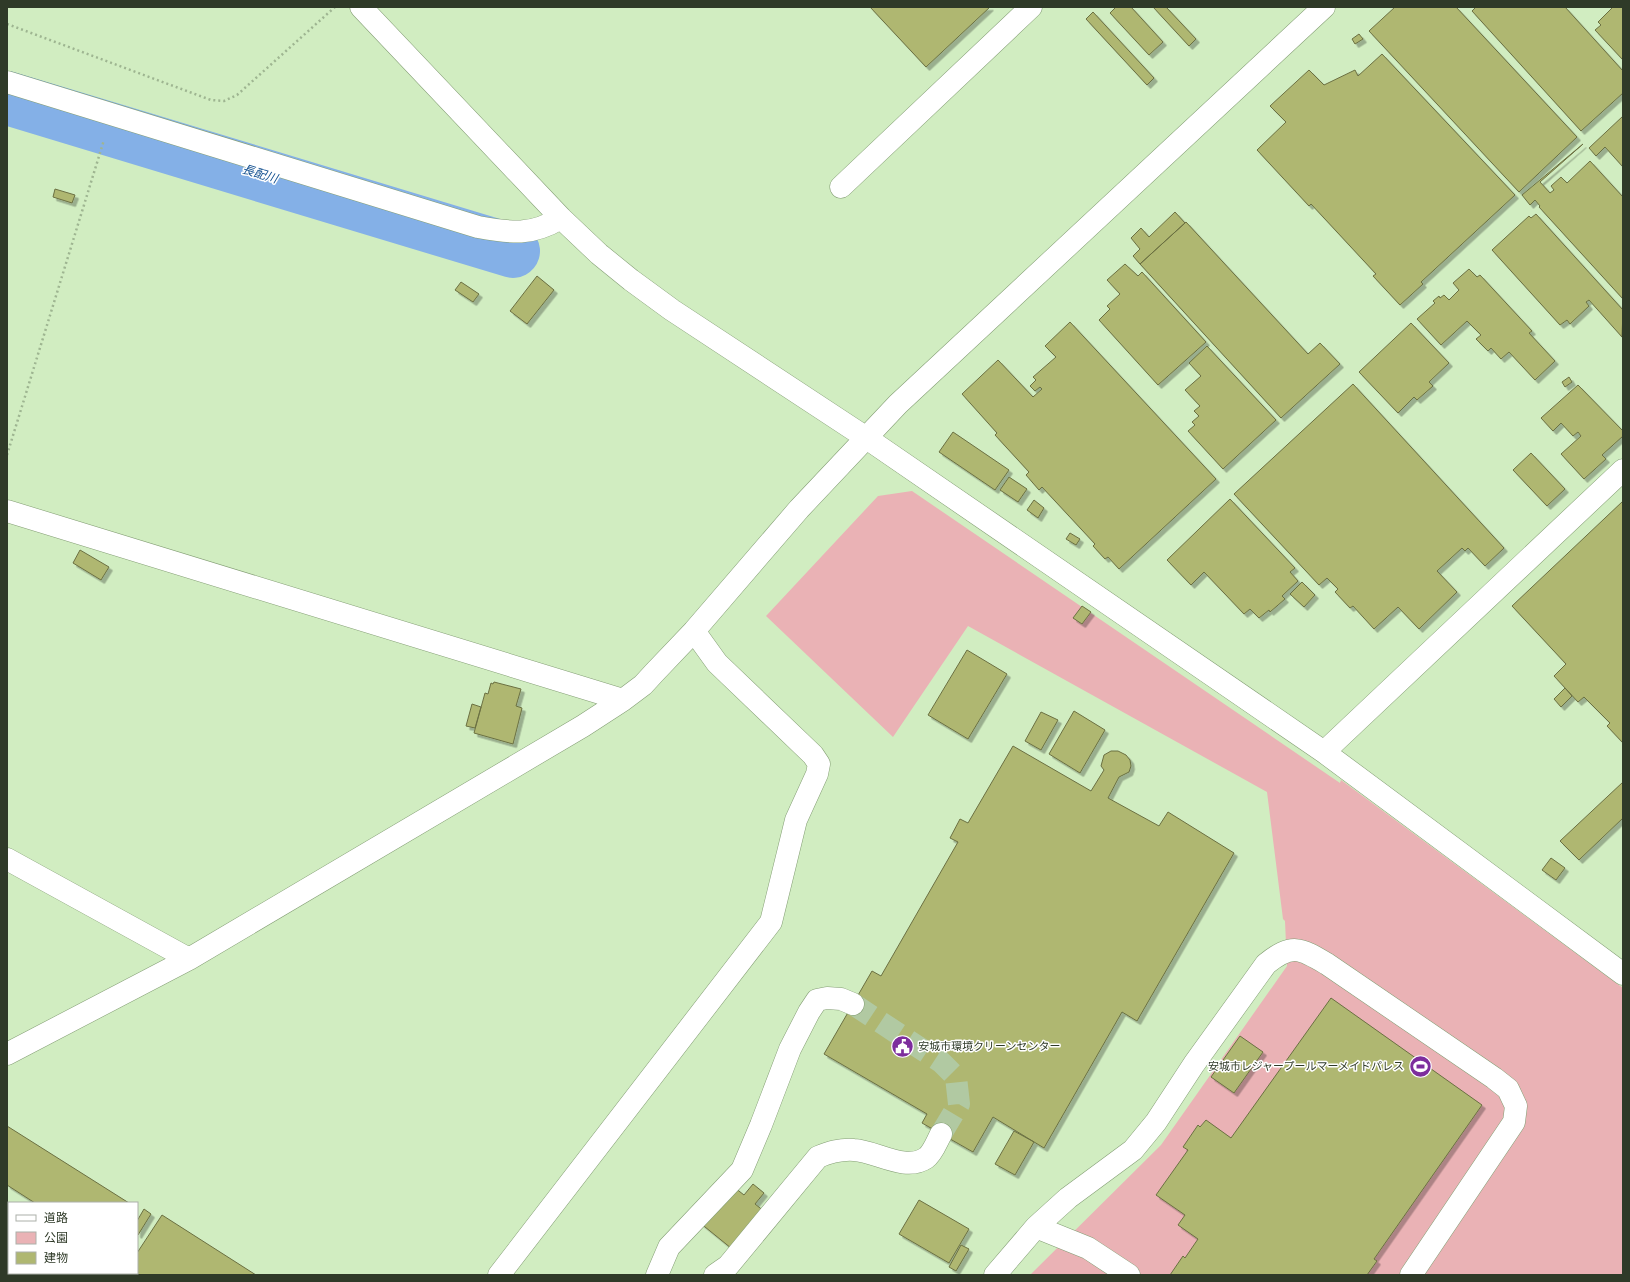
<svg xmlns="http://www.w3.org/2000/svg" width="1630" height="1282" viewBox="0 0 1630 1282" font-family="Barlow,'Noto Sans JP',sans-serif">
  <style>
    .green { fill: #eab2b5 }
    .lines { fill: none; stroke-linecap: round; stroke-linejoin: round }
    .river { stroke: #84b0e7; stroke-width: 54 }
    .building { fill: #afb771; stroke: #6b7042; filter: url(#shadow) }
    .minor-tunnel { stroke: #b1c9a2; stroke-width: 22; stroke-dasharray: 22 11; stroke-linecap: butt }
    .minor-casing { stroke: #849e75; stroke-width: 23 }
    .path { stroke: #9eb591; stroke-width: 2.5; stroke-dasharray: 2 3; stroke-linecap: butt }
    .minor { stroke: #fff; stroke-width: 22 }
    .labels { text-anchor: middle; stroke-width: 3; stroke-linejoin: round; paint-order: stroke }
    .poi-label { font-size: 11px; fill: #2f3a28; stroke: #fff; text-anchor: start }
    .water-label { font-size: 12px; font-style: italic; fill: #0f4d8e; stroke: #fff }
  </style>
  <defs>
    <filter id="shadow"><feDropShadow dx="3.5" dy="3.5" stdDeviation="0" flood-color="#0004"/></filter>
  </defs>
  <rect width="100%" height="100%" fill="#d1edc1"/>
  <path class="green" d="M912,491l428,292 1,-3 282,208v287h-593l131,-130 126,-179 -2,-45 -2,-2 -16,-127 -299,-166 -75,111 -127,-121 112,-120z"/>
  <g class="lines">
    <path class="river" d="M7,98l506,153"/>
  </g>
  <path class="building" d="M870,7h120l-64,60z
    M1116,7h15l32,35 -14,13 -39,-42z
    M1153,7h13l30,32 -7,7z
    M1395,7h61l121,130 -58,55 -150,-161z
    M1476,7h89l58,64v22l-42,38 -109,-120z
    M1613,7h10v53l-28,-30 6,-5 -3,-3z
    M1093,12l61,66 -7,7 -61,-66z
    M1359,34l4,5 -8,5 -3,-5z
    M1382,54l133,141 -94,87 2,2 -23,21 -27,-29 3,-2 -65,-70 -2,2 -52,-56 29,-28 -16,-16 39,-36 15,15 31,-15 3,6z
    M1623,116v51l-18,-20 -9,9 -7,-8z
    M1583,144l-43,38 10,11 4,-3 -3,-4 10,-9 6,6 23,-22 33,36v102l-84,-92 1,-1 -5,-6 -5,5 -8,-10z
    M55,189l20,6 -3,8 -19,-6z
    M1175,212l10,11 -45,41 -7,-8 7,-7 -9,-11 10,-10 8,9z
    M1536,214l87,96 -1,27 -33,-37 -3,2 3,4 -19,18 -3,-4 -7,5 -68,-75 37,-34 2,2z
    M1186,222l122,132 12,-11 20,21 -59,54 -141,-154z
    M1125,264l13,12 4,-4 64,70 -48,43 -59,-65 11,-11 -3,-3 13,-12 -13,-14z
    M1469,269l8,8 3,-2 52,56 -3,2 26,28 -20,19 -26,-28 -8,7 -10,-11 -3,3 -12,-12 5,-4 -14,-14 -26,24 -24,-26 18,-16 -2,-2 6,-5 1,2 4,-3 5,5 10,-10 -6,-7z
    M537,276l17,14 -27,34 -17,-13z
    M461,282l18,12 -6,8 -18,-12z
    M1070,322l146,157 -97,90 -11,-12 -3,2 -12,-13 2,-2 -53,-57 -3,3 -13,-15 3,-3 -34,-37 2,-2 -35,-39 36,-34 35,37 9,-8 -2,-2 -5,4 -5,-5 6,-6 -3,-3 23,-20 -11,-11z
    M1411,323l38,40 -20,19 4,4 -16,14 -3,-3 -16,16 -39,-41z
    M1207,346l69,74 -53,49 -35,-38 7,-6 -3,-3 7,-6 -5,-5 6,-5 -15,-16 16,-14 -12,-13z
    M1569,377l3,5 -7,5 -3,-5z
    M1353,384l151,164 -19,18 -17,-18 -3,3 -3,-3 -25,23 20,21 -38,37 -21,-22 -24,22 -21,-23 -3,2 -15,-16 3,-3 -11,-11 -8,7 -85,-91z
    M1578,385l45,46v5l-21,19 4,4 -22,20 -23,-25 20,-18 -3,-4 -5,4 -12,-13 -8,8 -12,-13z
    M953,432l56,38 -14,20 -56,-38z
    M1531,453l34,36 -18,17 -34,-36z
    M1009,477l18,12 -9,13 -18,-12z
    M1230,499l65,69 -5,4 8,9 -16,15 3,3 -15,13 -1,-2 -10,8 -9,-9 -6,5 -40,-42 -13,13 -24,-25z
    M1034,500l10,8 -6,10 -11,-8z
    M1623,501v242l-16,-17 3,-3 -26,-26 -6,5 -24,-26 12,-12 -54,-58z
    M1070,533l10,6 -4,6 -10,-6z
    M80,550l29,17 -8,13 -28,-17z
    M1302,582l13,13 -11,12 -14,-13z
    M1082,606l9,6 -9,12 -9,-6z
    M967,650l40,24 -39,65 -40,-24z
    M494,682l27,7 -5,17 6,2 -9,36 -39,-11 11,-40 3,1 3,-11 2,1z
    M1565,688l7,8 -11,11 -7,-8z
    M472,704l9,3 -6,21 -9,-2z
    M1074,711l31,19 -25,43 -31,-19z
    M1041,712l17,8 -17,30 -16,-9z
    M1013,746l78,45 13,-21 -3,-4 3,-11 7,-4h7l8,4 4,5 1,6 -2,6 -10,5 -11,21 51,28 9,-14 66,41 -97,168 -15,-9 -78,136 -51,-31 -20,35 -51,-29 5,-9 -103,-60 48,-83 9,5 77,-134 -8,-4 10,-19 8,4z
    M1623,782v36l-44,42 -19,-19z
    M1551,858l14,10 -9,12 -14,-10z
    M1331,998l151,107 -108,154 3,2 -10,14h-197l13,-19 2,2 13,-19 -20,-14 7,-10 -29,-20 32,-45 -5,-3 15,-22 2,2 6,-7 25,18z
    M1240,1036l23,16 -29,41 -23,-16z
    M7,1126l122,77h-94l-28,-18z
    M1014,1131l20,11 -19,33 -20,-11z
    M725,1180l19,15 9,-11 11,9 -9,11 19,15 -32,38 -48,-39z
    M919,1200l50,29 -20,34 -50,-29z
    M144,1209l7,5 -13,21 -1,-1v-13z
    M162,1215l94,60h-127l-3,-2h11v-20z
    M961,1245l8,4 -13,22 -7,-4z"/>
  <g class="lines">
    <path class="minor-tunnel" d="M853,1004l88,58 15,15 3,27 -18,30"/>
    <defs>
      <path id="minor" d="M361,7l200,211 38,36 32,26 41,30 193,127 459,315 299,222
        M7,82l471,145c34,6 53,9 83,-9
        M841,187l190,-180
        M7,511l616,189
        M1324,752l299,-282
        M7,859l182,100
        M7,1054l182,-95 394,-233 40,-26 20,-15 11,-12 40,-42 105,-122 99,-105 426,-397
        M1036,1227l52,21 41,27
        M499,1275l272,-353 25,-102 21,-46 2,-10 -6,-9 -96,-92 -23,-32
        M657,1275l12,-28 73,-77 19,-45 29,-76 19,-37 8,-12 10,-2 14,1 12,5
        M715,1275l13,-9 90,-109c12,-5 22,-8 36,-7 22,1 51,22 72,8 7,-5 11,-17 15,-24
        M995,1275l41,-48 32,-29 65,-48 23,-28 38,-58 72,-100c26,-21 34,-16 61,0l167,114 14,11 8,17 -2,16 -103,153"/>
    </defs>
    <use href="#minor" class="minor-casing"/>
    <path class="path" d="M7,24l204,76 13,1 13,-6 98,-88
      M7,455l97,-315"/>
    <use href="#minor" class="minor"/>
  </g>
  <defs>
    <symbol id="civic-disc" viewBox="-11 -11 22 22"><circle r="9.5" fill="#7d2d9d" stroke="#fff"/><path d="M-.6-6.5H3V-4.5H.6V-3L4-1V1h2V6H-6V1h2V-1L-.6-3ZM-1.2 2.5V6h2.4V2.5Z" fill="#fff"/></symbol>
    <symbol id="stadium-disc" viewBox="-11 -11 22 22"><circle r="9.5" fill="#7d2d9d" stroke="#fff"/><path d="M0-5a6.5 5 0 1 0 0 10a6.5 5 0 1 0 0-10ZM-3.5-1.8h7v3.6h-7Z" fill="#fff"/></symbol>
  </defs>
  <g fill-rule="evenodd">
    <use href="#civic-disc" x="890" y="1034" width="25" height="25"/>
    <use href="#stadium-disc" x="1408" y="1054" width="25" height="25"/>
  </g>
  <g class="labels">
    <g class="poi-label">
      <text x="918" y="1050">安城市環境クリーンセンター</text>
      <text x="1404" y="1070" text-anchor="end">安城市レジャープールマーメイドパレス</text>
    </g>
    <g class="water-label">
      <text transform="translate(260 174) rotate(17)" y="4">長配川</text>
    </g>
  </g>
  <rect width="1630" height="1282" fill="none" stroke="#2f3a28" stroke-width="16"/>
  <rect x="8" y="1202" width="130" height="72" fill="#ffffff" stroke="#acb0a9"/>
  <rect x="16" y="1215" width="20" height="6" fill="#ffffff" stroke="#acb0a9"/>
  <text x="44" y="1222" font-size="12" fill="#2f3a28">道路</text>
  <rect x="16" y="1232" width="20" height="12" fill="#eab2b5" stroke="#acb0a9"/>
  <text x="44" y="1242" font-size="12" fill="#2f3a28">公園</text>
  <rect x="16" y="1252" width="20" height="12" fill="#afb771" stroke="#acb0a9"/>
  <text x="44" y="1262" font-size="12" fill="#2f3a28">建物</text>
</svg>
